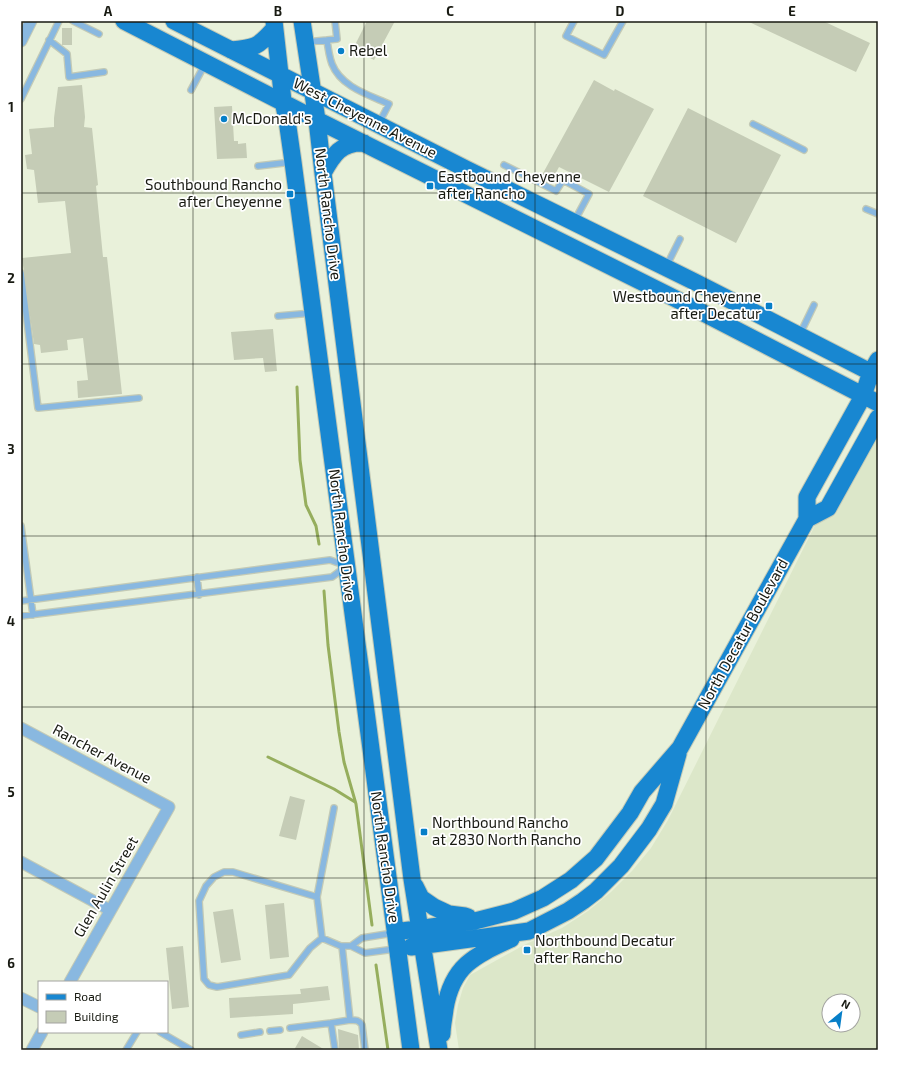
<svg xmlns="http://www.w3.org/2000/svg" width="899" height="1071" viewBox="0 0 899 1071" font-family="'Exo 2',sans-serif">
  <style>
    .built { fill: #dce7c9; fill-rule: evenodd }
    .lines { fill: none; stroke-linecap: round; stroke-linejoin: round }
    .stream { stroke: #96ae5d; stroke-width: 3 }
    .building { fill: #c5ccb6 }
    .service-casing { stroke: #c3cab6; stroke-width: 8 }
    .minor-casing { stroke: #c3cab6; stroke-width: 13 }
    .primary-casing { stroke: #c3cab6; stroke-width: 19 }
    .service { stroke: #89b8e0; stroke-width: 5.5 }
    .minor { stroke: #89b8e0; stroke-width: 11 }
    .primary { stroke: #1887d1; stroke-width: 17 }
    .grid { fill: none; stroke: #181a12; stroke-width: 1; stroke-opacity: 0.55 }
    .poi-dot { fill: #077fc8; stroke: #fff; stroke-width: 1.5 }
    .labels { text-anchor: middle; stroke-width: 3.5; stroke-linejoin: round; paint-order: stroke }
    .poi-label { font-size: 15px; fill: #181a12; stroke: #fff; text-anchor: start }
    .street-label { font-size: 15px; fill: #181a12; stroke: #fff }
    .neatline { fill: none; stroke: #181a12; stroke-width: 1.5 }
    .grid-label { font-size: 13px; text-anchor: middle; font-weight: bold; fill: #181a12 }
  </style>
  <rect width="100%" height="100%" fill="#e9f1da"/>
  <path class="built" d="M868,419l10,5v626h-419l-4,-27 3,-18 5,-17 7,-13 56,-31 36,-16 26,-17 23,-19 21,-21 19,-23 17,-28zM829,1001h24v24h-24z"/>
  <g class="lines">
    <path class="stream" d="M297,387l3,73 6,45 10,21 3,18
      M324,591l4,54 11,87 5,30 12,42 16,121
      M268,757l66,32 21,13
      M376,965l12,85"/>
  </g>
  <path class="building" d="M367,21h28l-21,39 -21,-11z
    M747,21h76l47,22 -14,29z
    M62,28h10v17h-10z
    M594,80l20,11 1,-2 39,20 -45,83 -50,-25 -7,13 -10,-5z
    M82,85l3,32 -1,10 8,1 6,57 -2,1 7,71h4l15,137 -44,4 -1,-17 11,-1 -5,-42 -16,2 1,10 -27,3 -1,-8 -6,-1 -12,-86 49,-5 -6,-52 -27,2 -4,-33 -7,-1 -2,-14 7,-1 -3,-25 25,-2v-9l4,-31z
    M232,106l2,35h4v3l8,-1 1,15 -30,1 -3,-52z
    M688,108l93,47 -45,88 -93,-47z
    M273,329l4,42 -12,1 -2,-14 -29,2 -3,-28z
    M290,796l15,4 -9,40 -17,-4z
    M284,903l5,54 -19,2 -5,-54z
    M233,909l8,51 -20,3 -8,-51z
    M183,946l6,61 -17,2 -6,-61z
    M328,986l2,14 -37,4v10l-63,4 -1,-20 72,-4 -1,-5z
    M338,1029l20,6 1,15h-20z
    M302,1036l23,14h-31z"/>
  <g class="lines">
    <defs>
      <path id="service" d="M73,21l26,13
        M574,21l-8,15 38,19 19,-34
        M49,40l18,14 2,23 35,-5
        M327,40c1,8 2,16 5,24 9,23 37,31 57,40l-10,19
        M307,42l30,-3 -2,-18
        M191,90l14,-26
        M21,99l38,-78
        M753,124l51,26
        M504,165l52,26 7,-11 26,14 -14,26
        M258,166l34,-4
        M866,209l12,5
        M667,265l13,-26
        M21,273l17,135 101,-10
        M278,316l34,-3
        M800,334l14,-29
        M21,526l12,89
        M197,577l2,18
        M21,601l309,-41 14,5
        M21,616l311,-39 12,-9
        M317,897l17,-89
        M322,938l-5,-41 -84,-25h-9l-10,5 -8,9 -7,15 5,78 5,6 8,2 72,-12 21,-27 12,-10 21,9
        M351,946l11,-8 31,-5
        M350,1020c6,0 9,0 12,5l3,25
        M290,1028l41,-5
        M270,1031l10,-1
        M160,1032l31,18
        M241,1035l19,-3
        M126,1050l11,-18
        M335,1050l-4,-27 19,-3 -8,-74h9l14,7 30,-4"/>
      <path id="minor" d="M21,41l10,-20
        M21,728l148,79 -99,175
        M21,862l89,48
        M21,998l18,9
        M32,1050l10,-18"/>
      <path id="primary" d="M124,21l193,99 367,183 194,100
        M174,21l292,148 231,114 181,93
        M274,21l9,80 4,19 6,42 118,888
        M302,21l15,99 6,53 89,706 27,171
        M231,50c24,-2 27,-3 43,-21
        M323,173c10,-18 18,-31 41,-30
        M807,519l21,-11 50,-90
        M415,886l6,12 13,9 15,7 16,2 3,1
        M395,932l80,-11 39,-10 29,-13 28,-18 25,-22 34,-45 12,-21 38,-44 127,-229v-22l56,-101 8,-24 7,-12
        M411,947l118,-16 39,-20 15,-10 13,-10 25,-25 28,-37 15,-25 14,-50
        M442,1034c0,-8 2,-16 3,-25 7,-43 29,-53 66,-70"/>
    </defs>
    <use href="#service" class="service-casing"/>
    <use href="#minor" class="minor-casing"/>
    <use href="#primary" class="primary-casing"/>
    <use href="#service" class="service"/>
    <use href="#minor" class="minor"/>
    <use href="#primary" class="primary"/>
  </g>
  <path class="grid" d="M193,21v1029M364,21v1029M535,21v1029M706,21v1029M21,193h857M21,364h857M21,536h857M21,707h857M21,878h857"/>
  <g class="poi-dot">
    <circle cx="341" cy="51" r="4"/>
    <circle cx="224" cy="119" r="4"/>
    <rect x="426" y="182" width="8" height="8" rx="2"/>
    <rect x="286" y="190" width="8" height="8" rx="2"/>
    <rect x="765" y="302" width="8" height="8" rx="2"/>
    <rect x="420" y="828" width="8" height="8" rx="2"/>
    <rect x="523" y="946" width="8" height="8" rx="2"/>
  </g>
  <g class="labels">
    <g class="poi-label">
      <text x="349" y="56">Rebel</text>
      <text x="232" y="124">McDonald's</text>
      <text x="438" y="182">Eastbound Cheyenne<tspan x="438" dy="17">after Rancho</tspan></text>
      <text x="282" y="190" text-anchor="end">Southbound Rancho<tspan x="282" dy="17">after Cheyenne</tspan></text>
      <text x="761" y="302" text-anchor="end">Westbound Cheyenne<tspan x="761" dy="17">after Decatur</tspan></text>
      <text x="432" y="828">Northbound Rancho<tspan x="432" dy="17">at 2830 North Rancho</tspan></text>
      <text x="535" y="946">Northbound Decatur<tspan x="535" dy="17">after Rancho</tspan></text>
    </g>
    <g class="street-label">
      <text transform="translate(365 118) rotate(27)" y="5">West Cheyenne Avenue</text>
      <text transform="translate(328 214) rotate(83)" y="5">North Rancho Drive</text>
      <text transform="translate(342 535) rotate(83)" y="5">North Rancho Drive</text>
      <text transform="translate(743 634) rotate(-61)" y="5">North Decatur Boulevard</text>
      <text transform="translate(102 754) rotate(28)" y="5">Rancher Avenue</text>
      <text transform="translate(385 857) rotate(82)" y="5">North Rancho Drive</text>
      <text transform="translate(106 887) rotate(-60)" y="5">Glen Aulin Street</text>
    </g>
  </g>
  <rect width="899" height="1071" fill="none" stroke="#ffffff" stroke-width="44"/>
  <rect x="38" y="981" width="130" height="52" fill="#ffffff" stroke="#a3a3a0"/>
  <rect x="46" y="994" width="20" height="6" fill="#1887d1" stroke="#a3a3a0"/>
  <text x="74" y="1001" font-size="12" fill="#181a12">Road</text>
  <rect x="46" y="1011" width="20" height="12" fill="#c5ccb6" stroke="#a3a3a0"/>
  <text x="74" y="1021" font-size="12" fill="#181a12">Building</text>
  <g transform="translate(841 1013) rotate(29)"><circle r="19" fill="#ffffff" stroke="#a3a3a0"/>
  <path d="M0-3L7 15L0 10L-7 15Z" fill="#077fc8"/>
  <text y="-6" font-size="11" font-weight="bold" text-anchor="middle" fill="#181a12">N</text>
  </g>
  <rect x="22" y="22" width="855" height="1027" class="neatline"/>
  <g class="grid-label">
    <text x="108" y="16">A</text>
    <text x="278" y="16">B</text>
    <text x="450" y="16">C</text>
    <text x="620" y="16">D</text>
    <text x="792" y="16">E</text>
    <text x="11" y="112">1</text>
    <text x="11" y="283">2</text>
    <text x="11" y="454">3</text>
    <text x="11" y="626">4</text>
    <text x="11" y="797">5</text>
    <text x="11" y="968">6</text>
  </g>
</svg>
